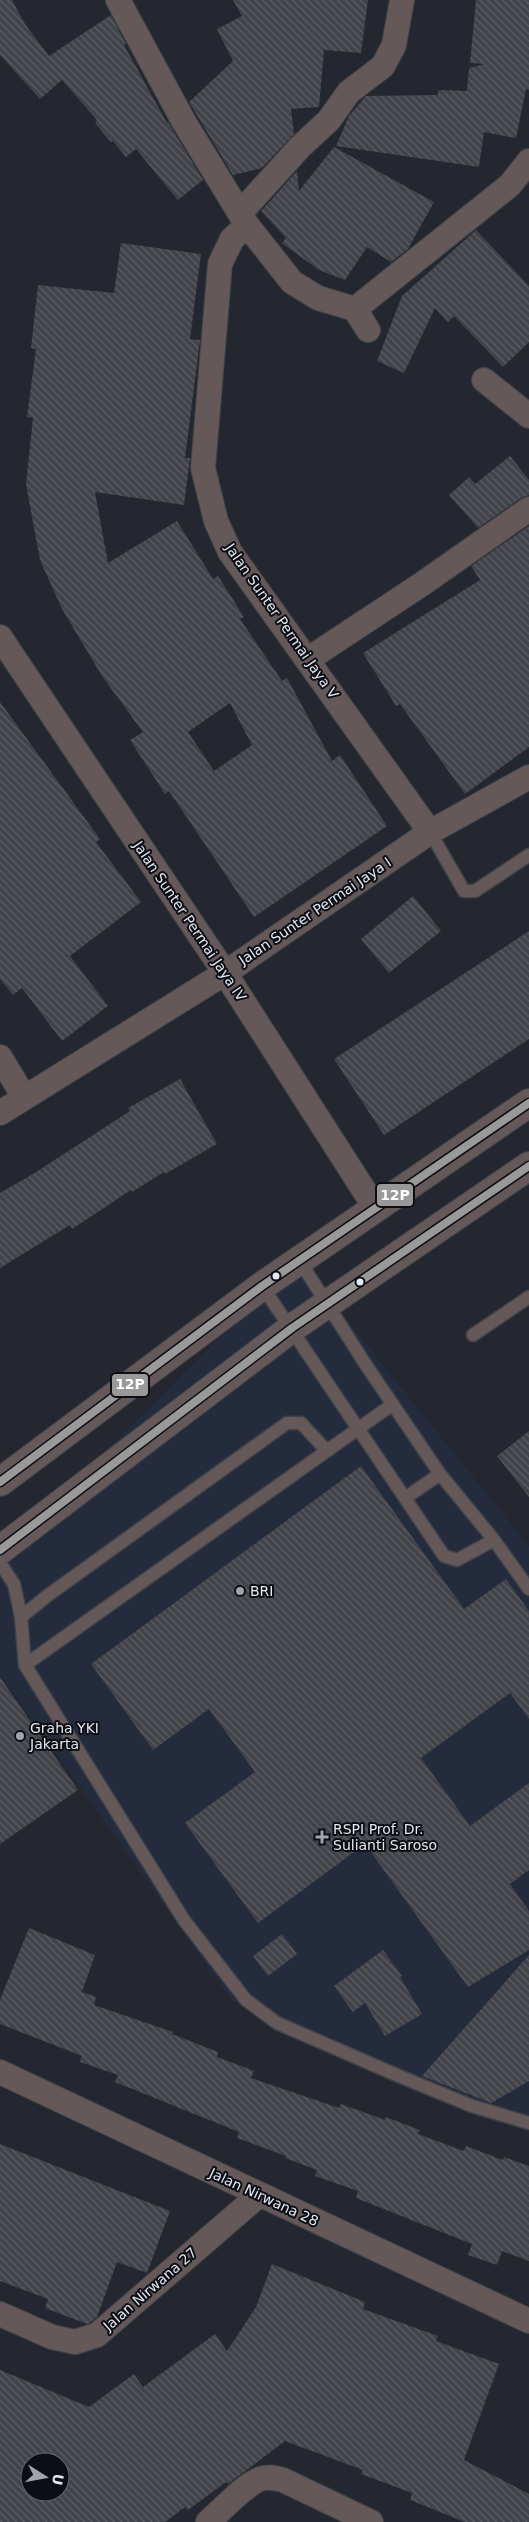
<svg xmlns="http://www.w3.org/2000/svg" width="529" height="2522" viewBox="0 0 529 2522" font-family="'DejaVu Sans',sans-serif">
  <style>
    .built { fill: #242b3d }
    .building { fill: url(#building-back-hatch); fill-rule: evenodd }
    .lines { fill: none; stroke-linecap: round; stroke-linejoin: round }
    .service-casing { stroke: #404349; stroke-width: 15 }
    .minor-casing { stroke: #404349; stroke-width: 26 }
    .tertiary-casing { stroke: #404349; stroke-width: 30 }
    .service { stroke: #645858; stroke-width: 12 }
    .minor { stroke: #645858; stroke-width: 24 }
    .tertiary { stroke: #645858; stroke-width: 28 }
    .bus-1-casing { stroke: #0c0e14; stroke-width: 11 }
    .bus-1 { stroke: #999; stroke-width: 8 }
    .bus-dot { fill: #e3e7f1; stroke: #0c0e14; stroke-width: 2 }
    .poi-dot { fill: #a0a4ad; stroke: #0c0e14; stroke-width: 2 }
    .labels { text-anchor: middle; stroke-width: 4; stroke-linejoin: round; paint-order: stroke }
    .street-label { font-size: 14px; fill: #e3e7f1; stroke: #0c0e14 }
    .poi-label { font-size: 14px; fill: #e3e7f1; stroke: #0c0e14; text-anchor: start }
    .line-badge { stroke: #0c0e14; stroke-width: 2 }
    .badge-label { font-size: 14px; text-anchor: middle; font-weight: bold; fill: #fff }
  </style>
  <defs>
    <pattern id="building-back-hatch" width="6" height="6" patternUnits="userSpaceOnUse" patternTransform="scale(1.25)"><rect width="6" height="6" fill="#424249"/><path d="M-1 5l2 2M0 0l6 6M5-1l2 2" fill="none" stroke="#5d5d64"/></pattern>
  </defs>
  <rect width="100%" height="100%" fill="#24272f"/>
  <path class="built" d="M299,1260l230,286v582l-298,-128 -231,-325v-121z"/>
  <path class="building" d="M0,0h12l13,24 24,32 62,-41 15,29 -2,1 43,78 1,-1 35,58 -25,20 -42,-51 -10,8 -13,-16 -2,1 -16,-19 2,-3 -35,-40 -22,19 -40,-44z
    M233,0h135l-7,53 -37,-3 -5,57 -28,2 3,25 -32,34 -29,7 -44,-73 44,-41 -16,-32 25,-13z
    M476,0h53v90l-3,-1 -10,49 -32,-6 -5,35 -143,-21 13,-30 17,-20 72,-1v-5l29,1 2,-23 16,-4 -15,-1z
    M334,147l100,55 -26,47 -17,13 -24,-15 -22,33 -26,-10 -37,-27 4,-5 -25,-27 36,-40 2,20z
    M476,230l53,56v56l-26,25 -49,-51 -6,6 -13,-14 -31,65 -27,-12 25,-65z
    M121,243l80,11 -11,85 10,1 -15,118h5l-6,47 -89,-13 13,71 69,-42 36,58 5,-3 26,41 -4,2 42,62 5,-3 45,83 8,-6 47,71 -133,91 -85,-126 -4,3 -35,-54 13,-8 -41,-56 -40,-67 -22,-49 -14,-76 7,-66 -6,-1 9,-68 -5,-1 7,-63 76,8zM230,703l22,42 -38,26 -26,-39z
    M510,456l19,24v15l-8,3 -43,30 -29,-33 20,-18 6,7z
    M529,526v221l-64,47 -65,-90 -4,2 -33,-53 117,-73 -9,-14z
    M0,702l100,137 -4,3 45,60 -71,54 38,50 -46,35 -40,-53 -9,7 -13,-16z
    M413,896l28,35 -52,42 -28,-34z
    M529,931v108l-145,96 -50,-76z
    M180,1079l37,65 -52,30 -1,-2 -32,20 -1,-2 -59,39 -2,-4 -70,43v-75l33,-19 97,-63 -2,-3z
    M529,1431v66l-32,-41z
    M361,1466l103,143 42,-30 23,32v108l-19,-26 -89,65 49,68 59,-43v87l-19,14 19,27v39l-61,37 -103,-143 -107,79 -73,-100 70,-51 -46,-63 -56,41 -62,-86z
    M0,1677l78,113 -78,54z
    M29,1928l66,27 -13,37 14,5 -2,8 79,27 -1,2 46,18 -1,5 37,14 -3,7 88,30 2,-4 44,16 1,-3 34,13 -2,4 46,17 2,-5 37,14 1,-3 25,9v95l-27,-10 -5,14 -29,-10 4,-11 -116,-46 2,-7 -43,-15 2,-6 -32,-12 1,-2 -49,-18 2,-6 -124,-50 3,-7 -38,-13 2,-6 -82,-32v-24z
    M282,1934l15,20 -29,22 -15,-20z
    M383,1950l19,26 -2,1 22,37 -37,22 -20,-33 -12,9 -19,-26z
    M529,1955v126l-38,22 -69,-27z
    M0,2144l170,67 -23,62 -30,-11 -20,55 -7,6 -3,1 -42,-16 3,-9 -48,-18z
    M272,2264l93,38 -2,7 75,27 -2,5 63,23 -35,96 65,34v28h-64l-55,-22 2,-7 -51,-19 2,-4 -78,-29 -57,43 -2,-2 -38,28 -3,-3 -20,15h-165v-152l89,37 45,-33 9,13 72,-53 12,17 29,-44zM30,2462h30v30h-30z"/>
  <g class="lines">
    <defs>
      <path id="service" d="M430,832l34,59h11l54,-36
        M299,1260l67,105 74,109 54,66 35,49
        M262,1286l182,270 13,4 37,-20
        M473,1335l56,-38
        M405,1498l35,-24
        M0,1563l14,21 7,33 4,48 159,255 62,80 31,23 122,53 73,30 57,17
        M21,1617l26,-21 240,-173h14l26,28
        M25,1665l368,-261"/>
      <path id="minor" d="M118,0l66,122 63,103
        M240,213l60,-66 29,-27 20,-28 34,-26 11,-21 8,-45
        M355,309l-37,-11 -26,-16 -45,-57 -15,14 -12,25 -17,204 13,53 14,31 200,280
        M368,330l-13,-21 155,-124 19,-24
        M484,380l45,36
        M0,637l225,336 151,236
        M307,660l115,-76 107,-75
        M0,1057l24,40
        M0,1113l225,-140 205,-141 99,-55
        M0,2072l529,249
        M0,2314l52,23 23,5 22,-7 162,-140
        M208,2522c14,-12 35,-36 52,-43 8,-3 15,-1 23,1l88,42"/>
      <path id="tertiary" d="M0,1482l262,-196 267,-183
        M0,1550l292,-222 237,-162"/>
    </defs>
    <use href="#service" class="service-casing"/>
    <use href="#minor" class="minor-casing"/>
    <use href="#tertiary" class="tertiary-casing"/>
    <use href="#service" class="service"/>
    <use href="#minor" class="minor"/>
    <use href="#tertiary" class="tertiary"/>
    <defs>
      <path id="bus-1" d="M0,1482l262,-196 267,-183
        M0,1550l292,-222 237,-162"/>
    </defs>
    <use href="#bus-1" class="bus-1-casing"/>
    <use href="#bus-1" class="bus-1"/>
  </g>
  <g class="bus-dot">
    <circle cx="276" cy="1276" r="4.5"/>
    <circle cx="360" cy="1282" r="4.5"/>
  </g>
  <g class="poi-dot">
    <circle cx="240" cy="1591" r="5"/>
    <circle cx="20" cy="1736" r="5"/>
    <path d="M319.5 1829.5h5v5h5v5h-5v5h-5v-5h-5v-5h5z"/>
  </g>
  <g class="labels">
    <g class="street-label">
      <text transform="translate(282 621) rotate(55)" y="5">Jalan Sunter Permai Jaya V</text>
      <text transform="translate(315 911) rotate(-34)" y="5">Jalan Sunter Permai Jaya I</text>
      <text transform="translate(190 921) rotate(56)" y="5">Jalan Sunter Permai Jaya IV</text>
      <text transform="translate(264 2197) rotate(25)" y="5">Jalan Nirwana 28</text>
      <text transform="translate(150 2289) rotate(-41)" y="5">Jalan Nirwana 27</text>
    </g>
    <g class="poi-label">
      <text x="250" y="1596">BRI</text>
      <text x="30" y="1733">Graha YKI<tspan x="30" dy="16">Jakarta</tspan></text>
      <text x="333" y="1834">RSPI Prof. Dr.<tspan x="333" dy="16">Sulianti Saroso</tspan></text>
    </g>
  </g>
  <g class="line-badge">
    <rect x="376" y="1183" width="38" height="24" rx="5" fill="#999"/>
    <rect x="111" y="1373" width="38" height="24" rx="5" fill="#999"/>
  </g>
  <g class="badge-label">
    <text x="395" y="1200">12P</text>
    <text x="130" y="1389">12P</text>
  </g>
  <g transform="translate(45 2477) rotate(101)"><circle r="24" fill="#0c0e14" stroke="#62656c"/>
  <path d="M0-4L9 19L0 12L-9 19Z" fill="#a0a4ad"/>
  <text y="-8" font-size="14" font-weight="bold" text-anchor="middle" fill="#e3e7f1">U</text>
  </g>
</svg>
